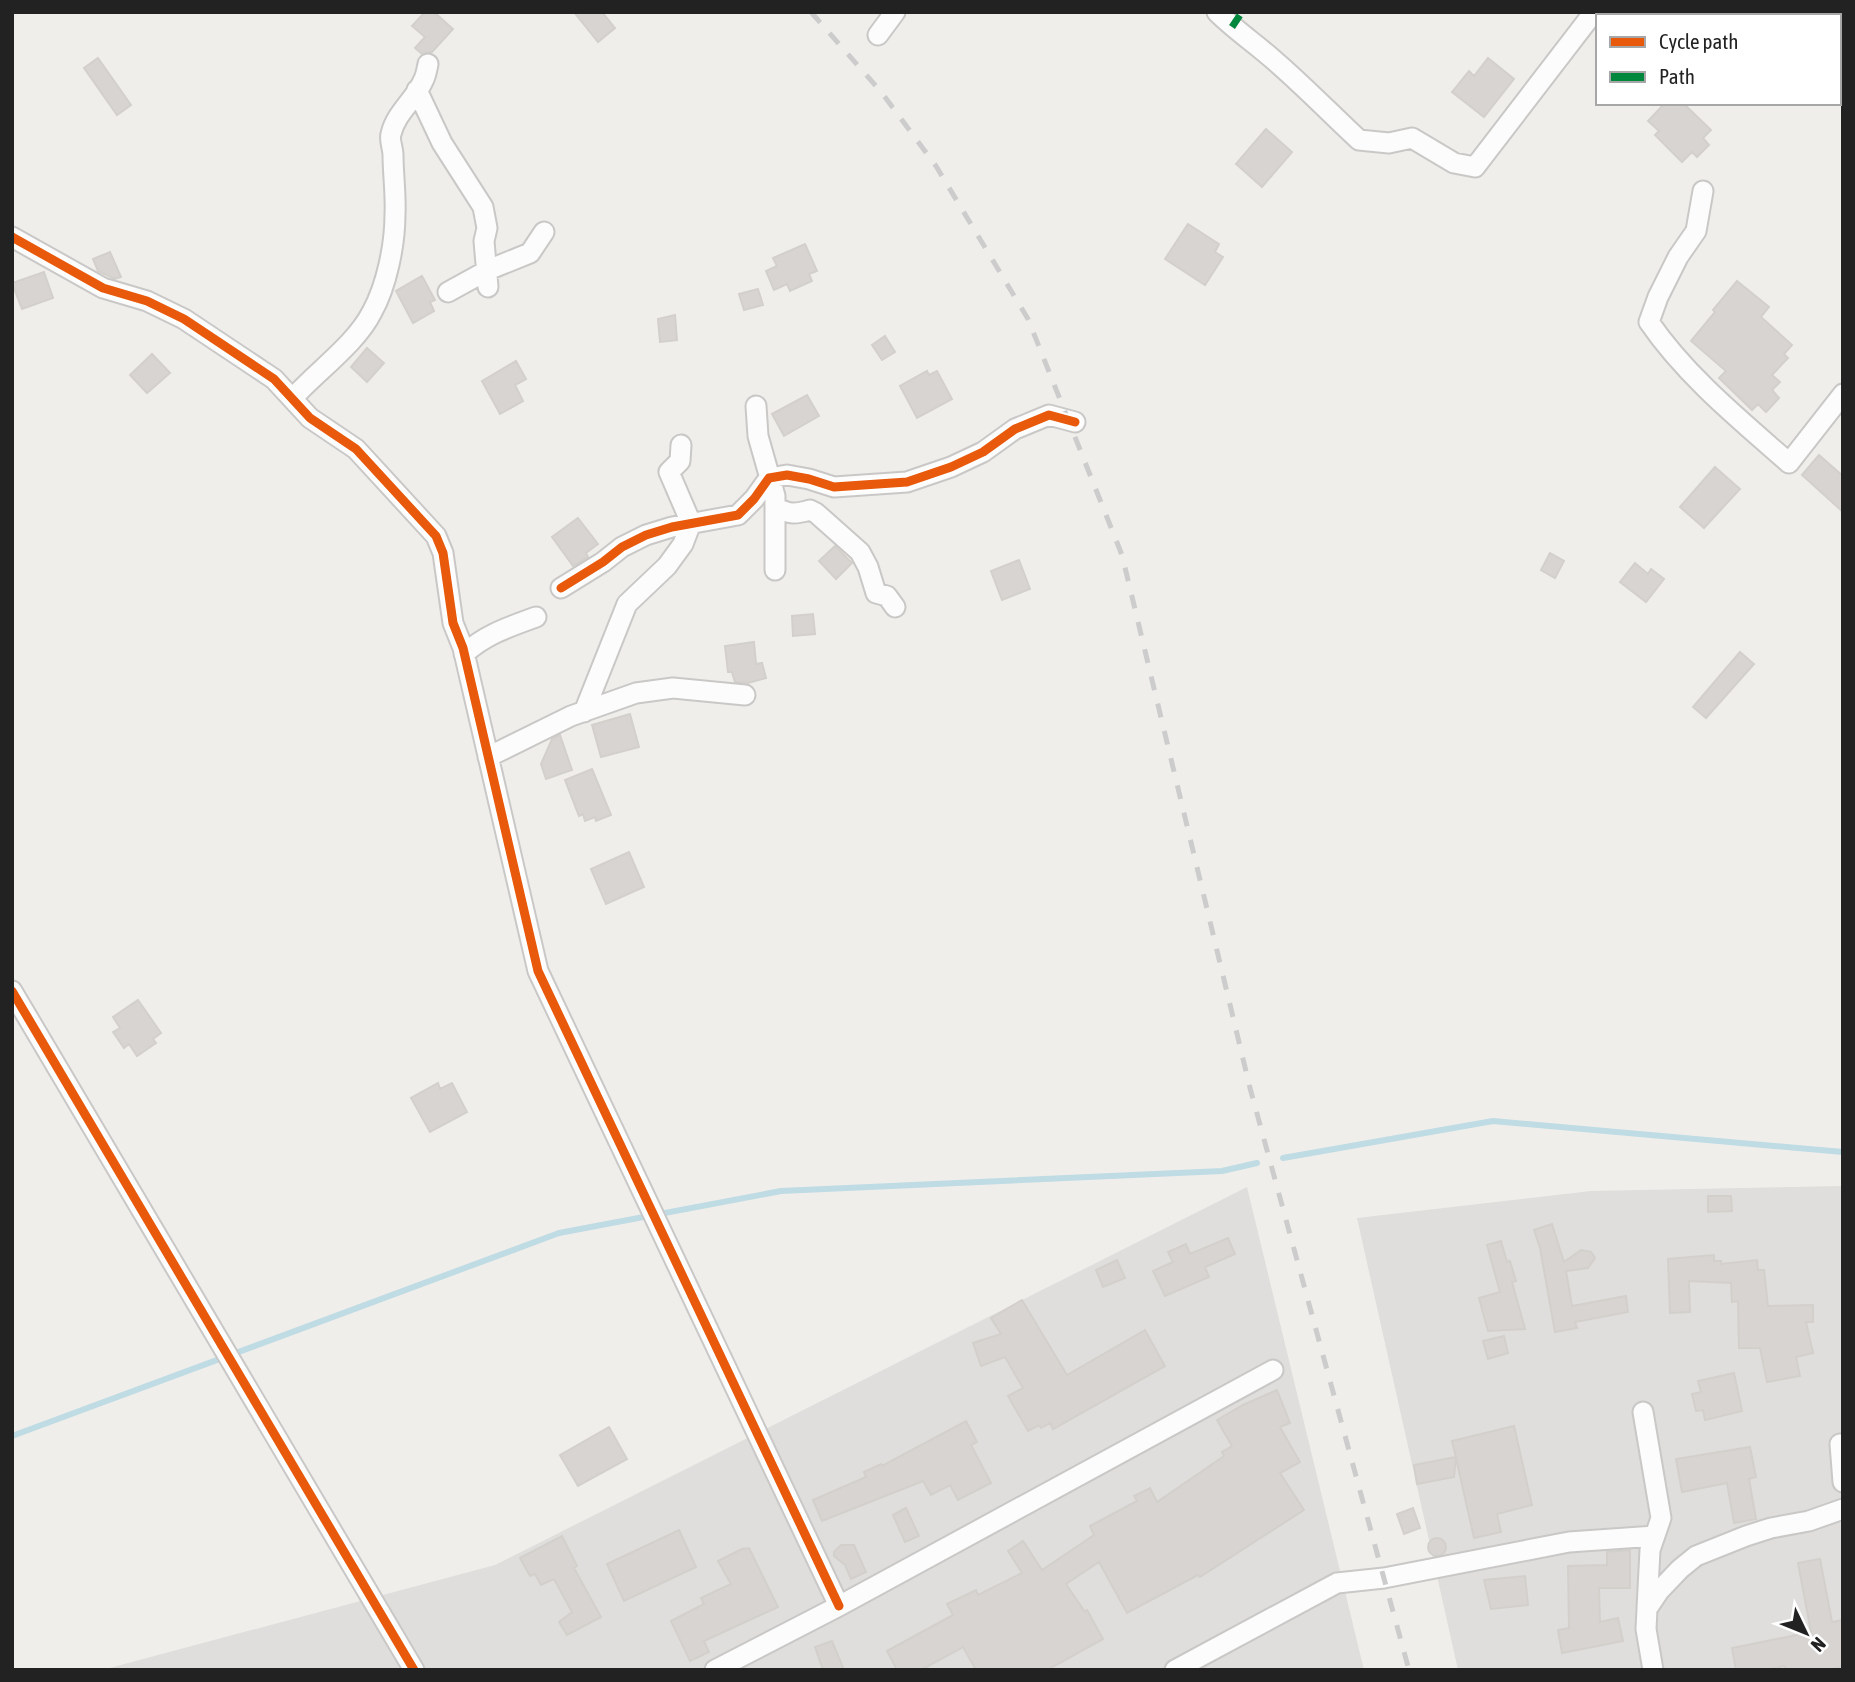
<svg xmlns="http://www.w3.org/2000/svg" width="1855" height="1682" viewBox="0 0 1855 1682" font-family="'Asap Condensed',sans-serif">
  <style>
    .residential { fill: #dfdedc }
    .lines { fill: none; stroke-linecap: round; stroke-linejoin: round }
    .stream { stroke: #bfdbe3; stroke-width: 6 }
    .building { fill: #d7d4d2; stroke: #d3d0cc; stroke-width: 2 }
    .street-casing { stroke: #c9c8c7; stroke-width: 23 }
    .street { stroke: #fdfcfc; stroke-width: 19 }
    .rail { stroke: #ccc; stroke-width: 5; stroke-dasharray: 14 14; stroke-linecap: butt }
    .quiet { stroke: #00873e; stroke-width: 7; stroke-dasharray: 14 7; stroke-linecap: butt }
    .cycleway-casing { stroke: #fff; stroke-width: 13 }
    .cycleway { stroke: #e8590c; stroke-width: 9 }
  </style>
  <rect width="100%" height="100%" fill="#f0eeeb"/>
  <path class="residential" d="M1843,1186v484h-385l-101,-452 234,-27z
    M1247,1187l117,483h-1262l393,-105z"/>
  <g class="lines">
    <path class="stream" d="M1283,1158l210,-37 350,31
      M12,1436l547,-203 222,-42 441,-20 35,-8"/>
  </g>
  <path class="building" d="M425,12h9l19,17 -21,23 -10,2 -7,-6 10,-11 -13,-11z
    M574,12h28l13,16 -17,14z
    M98,58l33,47 -14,10 -33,-47z
    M1488,58l26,21 -30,38 -32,-25 17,-21 5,5z
    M1665,103h18l28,27 -8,8 6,7 -12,12 -5,-5 -10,10 -27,-27 4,-4 -11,-10z
    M1266,129l26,23 -30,35 -26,-23z
    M1188,224l31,20 -4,8 8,5 -18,28 -40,-26z
    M805,244l12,27 -8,3 3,7 -22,10 -3,-7 -13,6 -8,-19 11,-5 -4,-8z
    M110,252l11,25 -6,2 -17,-8 -5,-12z
    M44,272l9,26 -31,11 -10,-26z
    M422,276l13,24 -5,2 4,9 -21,12 -17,-32z
    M1737,281l32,26 -8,10 31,28 -8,9 4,4 -16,17 8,7 -8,8 7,8 -13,14 -8,-8 -6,6 -33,-32 7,-7 -35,-30 24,-29 -2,-2z
    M758,289l5,16 -19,5 -5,-16z
    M675,315l2,25 -17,2 -2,-23z
    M885,336l10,16 -13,8 -10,-15z
    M367,348l17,15 -17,19 -16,-15z
    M152,354l18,19 -23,20 -17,-18z
    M516,361l10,18 -11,6 8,16 -23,13 -18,-33z
    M927,371l2,4 8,-4 15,28 -35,19 -17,-32z
    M807,395l12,21 -35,20 -12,-22z
    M1819,455l24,21v36l-41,-37z
    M1715,467l25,22 -36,39 -24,-21z
    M578,518l20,26 -12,9 2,4 -15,9 -21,-29z
    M835,546l17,17 -16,16 -17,-18z
    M1550,553l14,8 -9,17 -14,-8z
    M1019,560l11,29 -28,11 -11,-29z
    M1635,563l13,11 3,-5 13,10 -18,23 -26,-20z
    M813,614l2,20 -22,2 -1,-20z
    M754,642l2,22 6,-1 4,15 -18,5 -13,-1 -3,-10h-4l-3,-26z
    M1740,652l14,12 -48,54 -13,-11z
    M630,714l9,33 -38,10 -9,-32z
    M560,735l12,35 -26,9 -5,-15 11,-25z
    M592,769l19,46 -15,6 -1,-4 -10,4 -2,-7 -4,2 -14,-36z
    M629,852l15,35 -38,17 -15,-35z
    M138,1000l23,33 -8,6 3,4 -19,13 -8,-12 -5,4 -11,-16 7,-4 -7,-11z
    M438,1083l2,6 12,-6 15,29 -37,20 -19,-34z
    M1708,1196h23l1,15 -24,1z
    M1552,1224l12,38 17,-12 10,2 4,6 -7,10 -22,3 6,35 54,-10 2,16 -53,10 2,6 -22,4 -15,-84 -6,-18z
    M1228,1238l7,16 -30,13 4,10 -44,19 -12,-25 20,-9 -5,-10 18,-8 4,10z
    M1501,1241l6,21 3,-1 6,20 -4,1 13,47 -37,2 -9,-33 21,-6 -13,-47z
    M1714,1255v6h7v3l36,-4 1,10h6l4,36 45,-1v17h-7l7,31 -17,4 4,19 -33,6 -7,-34h-21l-1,-47 -6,1 -1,-19 -42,-2 1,31 -20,1 -2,-54z
    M1117,1260l8,18 -22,9 -7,-17z
    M1022,1300l45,75 78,-45 20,36 -112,63 -3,-6 -9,5 -2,-3 -11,6 -20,-35 15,-8 -18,-31 -24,9 -8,-23 28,-9 -10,-16z
    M1504,1336l4,17 -20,6 -5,-18z
    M1734,1373l8,38 -37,9 -2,-10 -7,1 -4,-17 9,-2 -3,-11z
    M1277,1390l13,33 -10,4 20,35 -20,11 24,37 -104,67 -2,-2 -71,38 -28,-51 -33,22 19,28 2,-2 16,29 -56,31h-71l-13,-23 -42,23h-24l-10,-19 66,-36 -6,-11 29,-14 2,5 44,-22 -14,-22 15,-10 19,29 52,-35 -4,-9 47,-25 -3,-5 16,-8 7,14 67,-46 -2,-4 10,-6 -15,-26 26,-15z
    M966,1421l11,21 -6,3 20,38 -33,17 -8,-15 -19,10 -8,-14 -101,40 -9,-21 53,-23 -2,-5 17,-8 1,2z
    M1514,1426l18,79 -35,9 4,18 -27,6 -18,-80 -2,19 -37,7 -3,-19 42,-8 -4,-16z
    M609,1427l18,32 -49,27 -18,-31z
    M1750,1447l6,30 -7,2 7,40 -22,4 -7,-40 -45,9 -6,-33z
    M906,1508l13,28 -14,6 -12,-27z
    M1413,1508l7,20 -16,6 -7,-20z
    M679,1530l17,37 -72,34 -17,-37z
    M562,1536l15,30 -3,2 27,49 -34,18 -8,-13 13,-10 -18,-33 -13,6 -6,-11 -5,2 -10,-18z
    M1428 1547a9 9 0 1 1 18 0a9 9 0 1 1-18 0Z
    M841,1545h13l12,27 -15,7 -6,-14 -11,-9v-4z
    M749,1548l29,59 -74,34 5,11 -19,9 -19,-40 33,-17 -3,-6 30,-14 -13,-23 24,-12z
    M1630,1550v38h-31l1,34 18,-4 5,23 -61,12 -4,-23 11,-2 -1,-62 39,-1v-13z
    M1820,1559l12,63 11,-2v47l-16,3h-42v-4l-21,4h-28l-4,-22 79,-16 -13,-69z
    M1525,1576l3,29 -37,4 -7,-29z
    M832,1641l12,29h-21l-8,-23z"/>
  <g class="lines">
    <defs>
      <path id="street" d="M1217,12c18,18 39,32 58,49 29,25 56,53 84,79l30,3 23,-5 42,25 21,4 119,-155
        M878,35l17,-23
        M417,90l25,53 41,64 4,21 -3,13 4,46
        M1703,191l-7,40 -18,26 -20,40 -9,25c37,54 91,98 140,141l54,-69
        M12,237l91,51 44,13 37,18 90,60 36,39 46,31 80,87 7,17 10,70 10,25 75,323 301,635
        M448,292l40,-22 42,-17 14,-21
        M293,398c23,-26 63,-54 79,-86 15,-27 23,-68 23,-98 1,-20 -2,-40 -2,-59 0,-7 -4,-15 -2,-21 5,-22 25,-35 33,-55 2,-4 3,-10 4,-15
        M756,406l2,30 17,60v74
        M776,507c13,8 20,7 34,3l6,3 44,39 8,15 8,26 11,3 8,11
        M561,588l42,-26 19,-15 24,-12 26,-8 66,-12 16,-16 15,-21 18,-3 22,4 25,8 73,-5 44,-15 32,-15 32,-23 34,-14 26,7
        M464,654c22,-20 45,-27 72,-37
        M584,712l43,-108 40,-38 16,-22 8,-21 -22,-51 11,-11 1,-16
        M488,757l83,-41 65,-23 37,-5 72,7
        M12,991l402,679
        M1643,1412l18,106 -11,32 -3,58
        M1840,1444l3,38
        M715,1670l124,-64 434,-236
        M1175,1670l162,-87 47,-5 185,-36 86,-6
        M1653,1670l-7,-41 1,-20 12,-18 21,-22 16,-13 50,-20 25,-8 38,-7 34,-12"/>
    </defs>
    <use href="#street" class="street-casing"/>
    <use href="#street" class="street"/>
    <path class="rail" d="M811,12l71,81 54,73 92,153 94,236 128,533 159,582"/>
    <path class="quiet" d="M1232,27l10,-15"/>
    <defs>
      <path id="cycleway" d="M12,237l91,51 44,13 37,18 90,60 36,39 46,31 80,87 7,17 10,70 10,25 75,323 301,635
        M561,588l42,-26 19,-15 24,-12 26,-8 66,-12 16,-16 15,-21 18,-3 22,4 25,8 73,-5 44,-15 32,-15 32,-23 34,-14 26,7
        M12,991l402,679"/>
    </defs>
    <use href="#cycleway" class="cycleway-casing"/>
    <use href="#cycleway" class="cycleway"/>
  </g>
  <rect width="1855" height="1682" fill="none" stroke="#222222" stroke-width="28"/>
  <rect x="1596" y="14" width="245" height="91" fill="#ffffff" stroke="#a7a7a7" stroke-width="2"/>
  <rect x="1610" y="37" width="35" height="10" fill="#e8590c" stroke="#a7a7a7" stroke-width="2"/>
  <text x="1659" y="49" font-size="21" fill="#222222">Cycle path</text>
  <rect x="1610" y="72" width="35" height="10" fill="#00873e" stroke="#a7a7a7" stroke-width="2"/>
  <text x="1659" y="84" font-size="21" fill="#222222">Path</text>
  <g transform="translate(1806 1633) rotate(133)" stroke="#ffffff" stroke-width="5" paint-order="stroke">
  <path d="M0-5L12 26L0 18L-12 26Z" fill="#222222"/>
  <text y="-10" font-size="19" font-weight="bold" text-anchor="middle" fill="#222222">N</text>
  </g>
</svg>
